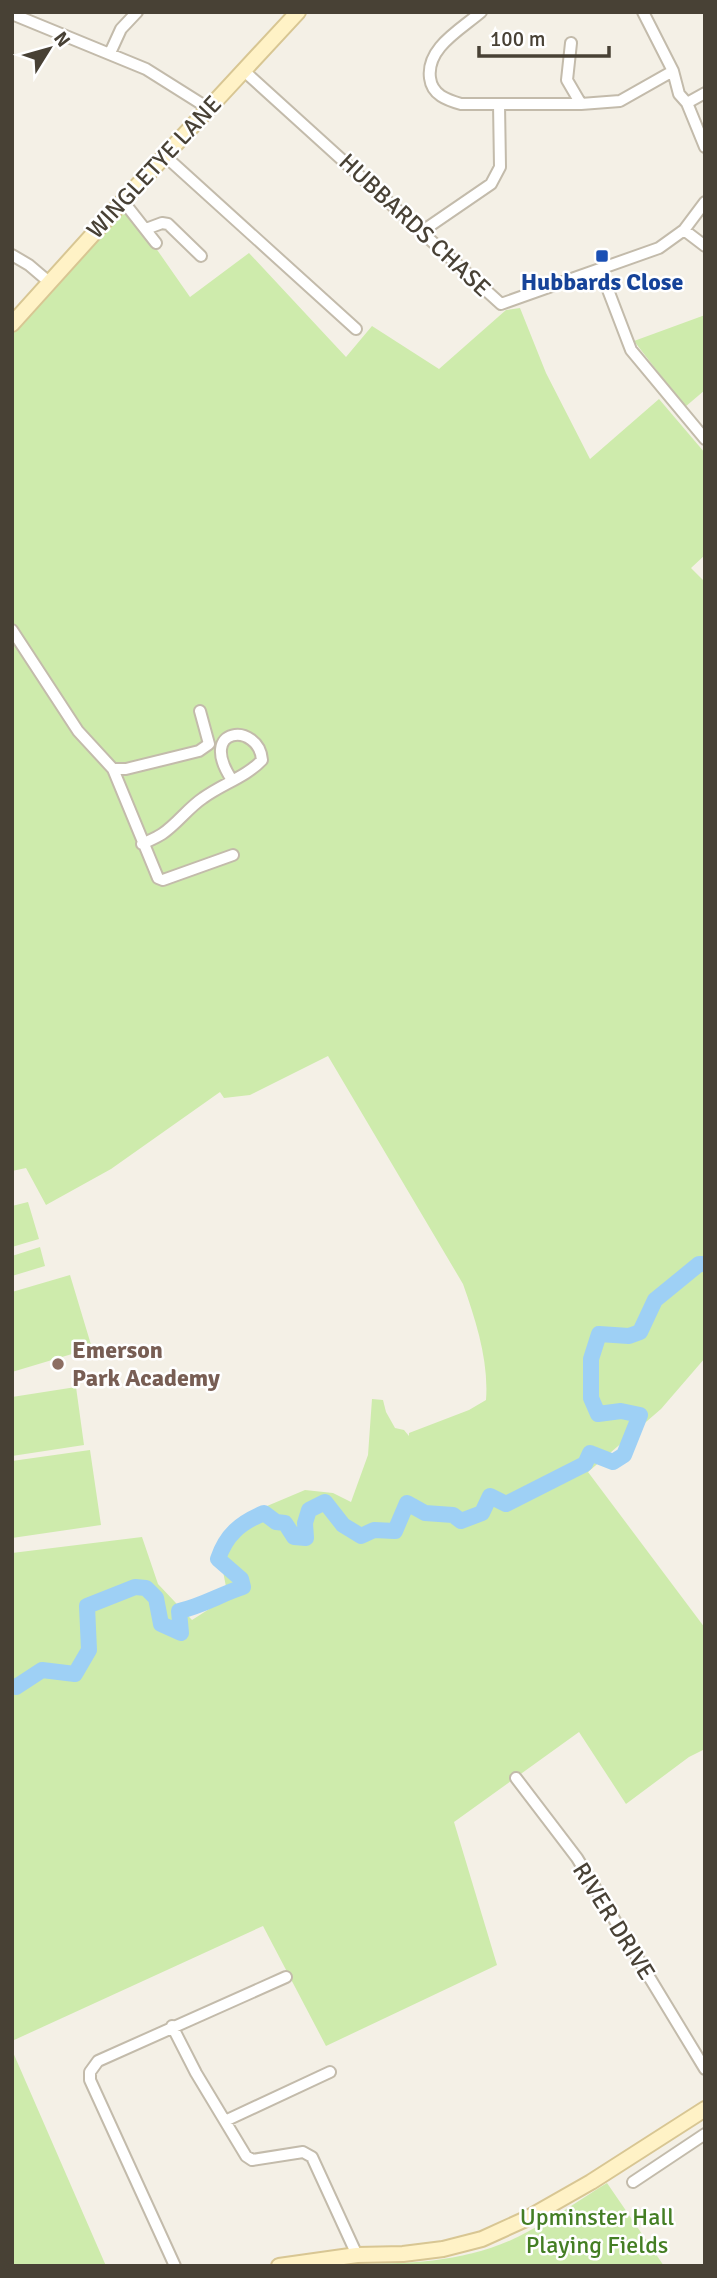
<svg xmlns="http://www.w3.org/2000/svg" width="717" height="2278" viewBox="0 0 717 2278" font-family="Signika,sans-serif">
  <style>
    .green { fill: #ceebac }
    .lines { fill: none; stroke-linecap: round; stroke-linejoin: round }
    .river { stroke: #9ed0f5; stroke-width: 16 }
    .street-casing { stroke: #c3bbab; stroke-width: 14 }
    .secondary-casing { stroke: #d8c693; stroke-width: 18 }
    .street { stroke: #fff; stroke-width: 10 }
    .secondary { stroke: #fff2c6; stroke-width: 14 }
    .transit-dot { fill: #1a4fb4; stroke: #fff; stroke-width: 2.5 }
    .education-dot { fill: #8d6e63; stroke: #fff; stroke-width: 2.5 }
    .labels { text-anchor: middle; stroke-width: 5; stroke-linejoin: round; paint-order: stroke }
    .street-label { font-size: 24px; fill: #484135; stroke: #fff }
    .transit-label { font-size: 24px; font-weight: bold; fill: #164399; stroke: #fff }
    .education-label { font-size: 24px; font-weight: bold; fill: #785e54; stroke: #fff; text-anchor: start }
    .park-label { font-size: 24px; fill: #447e24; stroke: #fff }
  </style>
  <rect width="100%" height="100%" fill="#f4f0e6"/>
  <path class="green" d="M123,201l67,96 59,-44 97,104 26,-31 67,43 67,-59 14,-2 26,65 44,86 69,-60 46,54v102l-14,13 14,14v776l-44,51 -73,63 117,156v121l-16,8 -63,47 -47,-72 -125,90 43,143 -171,81 -63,-120 -251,115v-488l130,-16 16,47 34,36 36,-23 -7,-36 11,-28 21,-21 52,-22 28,3 18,9 17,-47 4,-56 11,1 3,12 9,16 9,2 5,6v-3l60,-23 17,-10c3,-39 -10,-79 -23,-116l-135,-228 -78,39 -26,3 -4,-6 -109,77 -65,36 -20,-37 -14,3v-845z
    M705,315v75l-20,17 -51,-66z
    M28,1202l11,37 -27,8v-41z
    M40,1247l5,19 -33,10v-20z
    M70,1275l22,73 -80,24v-80z
    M76,1387l8,58 -72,11v-59z
    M90,1450l11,75 -89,13v-77z
    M12,2050l94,216h-94z
    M607,2183l57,83h-311v-2c60,0 122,-2 176,-33 27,-14 52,-32 78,-48z"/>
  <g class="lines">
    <path class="river" d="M12,1686l4,1 26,-17 33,4 14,-24 -2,-44 48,-19 11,1 10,10 5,26 20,9 -2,-22c23,-5 42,-17 64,-24l-2,-8 -23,-20c8,-24 22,-36 46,-46l12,9 9,1 9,14 12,1 -1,-15 4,-13 16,-8 18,23 18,11 13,-6 21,1 12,-28 18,10 28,2 8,6 21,-8 8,-17 16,8 79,-40 5,-11 23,9 11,-7 16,-40 -19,-4 -23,3 -7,-16v-39l8,-25 30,2 11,-4 15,-32 44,-36h6"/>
    <defs>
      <path id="street" d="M481,12c-21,18 -55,36 -51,66 2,17 17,22 31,26h120l39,-3 53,-30
        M643,12l30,59 6,23 8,9 18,44
        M12,14l134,55 62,39
        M571,43l-4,37 14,24
        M110,53l11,-24 16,-17
        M243,70l258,234 158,-56 25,-18 21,-28
        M687,103l18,-10
        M165,156l191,173
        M123,201l33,42
        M146,229l16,-6 6,1 33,32
        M684,230l21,16
        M421,232l70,-48 9,-17 -1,-63
        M12,255l17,10 20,17
        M600,269l31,81 74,89
        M12,630l66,101 35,38h13l73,-18 10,-7 -9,-33
        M113,769l45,109 5,2 70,-25
        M142,844c6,-3 14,-6 20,-10 15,-10 26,-26 41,-36 19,-14 43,-21 59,-38 -3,-38 -66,-34 -30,20
        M516,1778l61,80 128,211
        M172,2026l24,47 50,83 6,4 51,-8 9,5 45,98
        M225,2121l105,-49
        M633,2182l72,-48
        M175,2266l-85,-186v-8l8,-11 188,-84"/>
      <path id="secondary" d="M12,324l111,-123 175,-189
        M279,2266l78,-11 46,-1 40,-5 39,-10 44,-20 65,-37 114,-73"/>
    </defs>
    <use href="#street" class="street-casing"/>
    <use href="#secondary" class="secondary-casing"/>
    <use href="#street" class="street"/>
    <use href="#secondary" class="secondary"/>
  </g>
  <rect class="transit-dot" x="595" y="249" width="14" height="14" rx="3.5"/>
  <circle class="education-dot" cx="58" cy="1364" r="7"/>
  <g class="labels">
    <g class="street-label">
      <text transform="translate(154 167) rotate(-47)" y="8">WINGLETYE LANE</text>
      <text transform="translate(415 225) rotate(43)" y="8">HUBBARDS CHASE</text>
      <text transform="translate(614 1921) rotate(58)" y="8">RIVER DRIVE</text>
    </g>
    <g class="transit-label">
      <text x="602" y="290">Hubbards Close</text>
    </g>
    <g class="education-label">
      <text x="72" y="1358">Emerson<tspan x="72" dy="28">Park Academy</tspan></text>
    </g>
    <g class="park-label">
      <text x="597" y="2225">Upminster Hall<tspan x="597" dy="28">Playing Fields</tspan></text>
    </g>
  </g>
  <rect width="717" height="2278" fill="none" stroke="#484135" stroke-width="28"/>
  <g transform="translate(49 49) rotate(53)" stroke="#ffffff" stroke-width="5" paint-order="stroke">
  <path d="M0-5L12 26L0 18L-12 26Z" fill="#484135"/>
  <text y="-10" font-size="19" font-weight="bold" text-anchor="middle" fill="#484135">N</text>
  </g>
  <path d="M479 46v10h130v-10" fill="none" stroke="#484135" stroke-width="3.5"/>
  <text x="490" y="46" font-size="21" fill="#484135" stroke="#ffffff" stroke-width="5" paint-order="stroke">100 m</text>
</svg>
